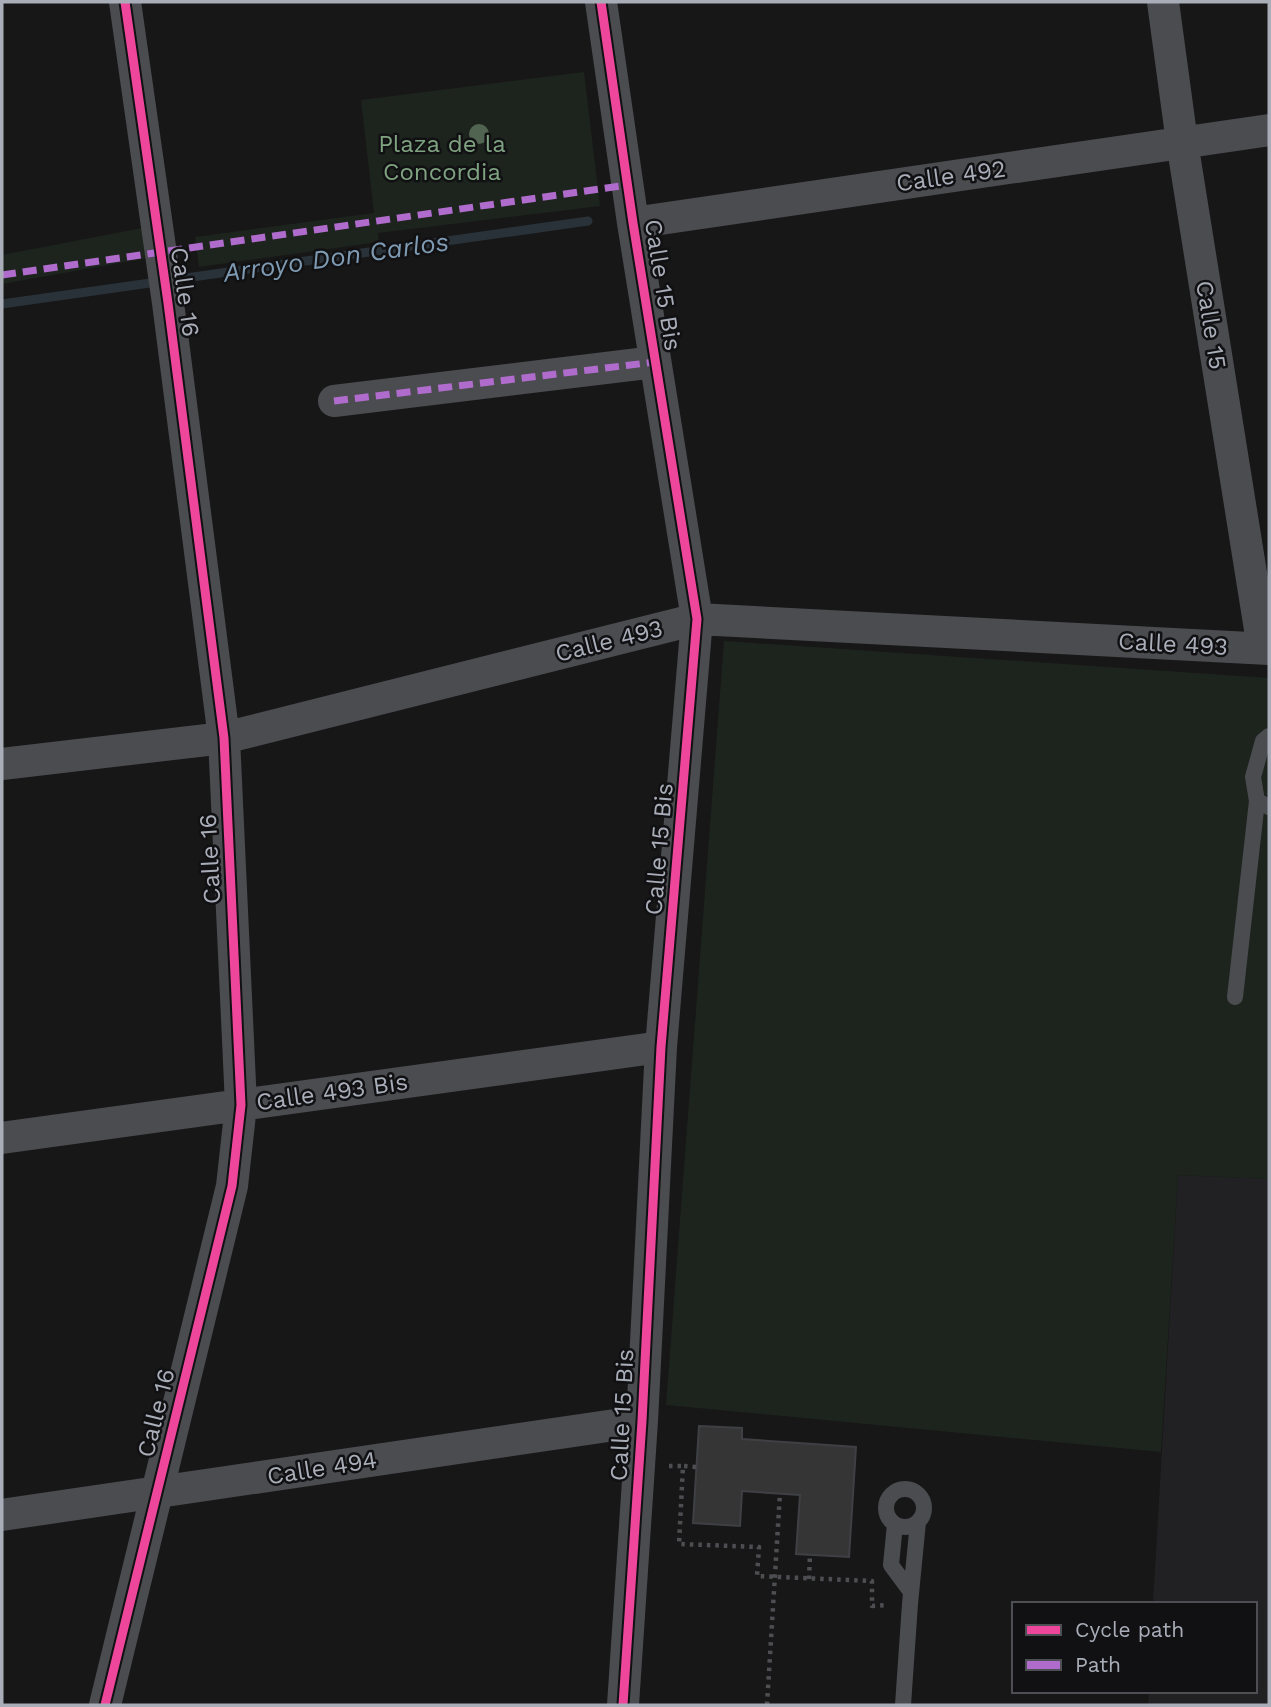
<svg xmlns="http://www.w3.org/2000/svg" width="1271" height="1707" viewBox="0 0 1271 1707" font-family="'Work Sans',sans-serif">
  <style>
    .built { fill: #212123 }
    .green { fill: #1d241e }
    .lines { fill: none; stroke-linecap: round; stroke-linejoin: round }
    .stream { stroke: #2a3239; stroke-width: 9 }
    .building { fill: #353536; stroke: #3f4043; stroke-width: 2 }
    .path { stroke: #4d4e52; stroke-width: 4.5; stroke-dasharray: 3.5 5; stroke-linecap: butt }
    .lane { stroke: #4b4c50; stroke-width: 16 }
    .street { stroke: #4b4c50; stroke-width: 32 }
    .quiet { stroke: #b06ccc; stroke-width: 7; stroke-dasharray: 14 7; stroke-linecap: butt }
    .cycleway-casing { stroke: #111113; stroke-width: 13 }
    .cycleway { stroke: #ed469a; stroke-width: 9 }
    .tree { fill: #506451 }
    .labels { text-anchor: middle; stroke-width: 5; stroke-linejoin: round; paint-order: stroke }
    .park-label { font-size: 24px; fill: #7fa381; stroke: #111113 }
    .street-label { font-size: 24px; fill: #a8adb8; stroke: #111113 }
    .water-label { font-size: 26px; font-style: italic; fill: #7f9bb3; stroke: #111113 }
  </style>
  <rect width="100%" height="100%" fill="#171717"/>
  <path class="built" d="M1178,1175l91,4v526h-121l1,-14h106v-87h-102z"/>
  <path class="green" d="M584,72l16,134 -222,27 1,9 -180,25 -4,-30 179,-24 -13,-113z
    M142,228l6,30 -146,26v-29z
    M724,641l545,37v501l-91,-4 -17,277 -495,-47z"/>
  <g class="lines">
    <path class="stream" d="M2,304l586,-83"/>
  </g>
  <path class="building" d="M699,1426l43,2v11l114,8 -7,110 -53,-3 4,-59 -58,-4 -2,35 -47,-3z"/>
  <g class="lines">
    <path class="path" d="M669,1466h14
      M696,1467l-13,-1 -4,78 80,3 -2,29 115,5v25l16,-1
      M809,1579l1,-25
      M767,1705l13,-212"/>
    <path class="lane" d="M1269,736l-6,5 -10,36 4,24 12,6
      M1235,997l22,-196
      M886 1508a19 19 0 1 1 38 0a19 19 0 1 1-38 0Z
      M895,1524l-4,41 20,27
      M903,1705l7,-101 8,-82"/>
    <path class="street" d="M601,2l32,221 64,396 -36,428 -19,374 -19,284
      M1163,2l19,140 81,506
      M633,223l636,-93
      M334,401l321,-39
      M2,764l222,-26 473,-119 572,30
      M2,1138l659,-91
      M2,1515l640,-94
      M105,1705l127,-519 9,-81 -17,-367 -56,-435 -43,-301"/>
    <path class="quiet" d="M2,275l625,-90
      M334,401l321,-39"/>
    <defs>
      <path id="cycleway" d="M601,2l32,221 64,396 -36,428 -19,374 -19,284
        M105,1705l127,-519 9,-81 -17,-367 -56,-435 -43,-301"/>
    </defs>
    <use href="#cycleway" class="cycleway-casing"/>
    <use href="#cycleway" class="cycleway"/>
  </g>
  <circle class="tree" cx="479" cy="134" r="10"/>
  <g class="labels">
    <g class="park-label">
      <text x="442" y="152">Plaza de la<tspan x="442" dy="28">Concordia</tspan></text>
    </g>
    <g class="street-label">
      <text transform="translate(951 176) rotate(-8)" y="8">Calle 492</text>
      <text transform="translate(663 285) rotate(81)" y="8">Calle 15 Bis</text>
      <text transform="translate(185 292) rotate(82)" y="8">Calle 16</text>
      <text transform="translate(1211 325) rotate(81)" y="8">Calle 15</text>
      <text transform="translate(609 641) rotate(-14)" y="8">Calle 493</text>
      <text transform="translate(1173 644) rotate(3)" y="8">Calle 493</text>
      <text transform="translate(659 849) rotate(-85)" y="8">Calle 15 Bis</text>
      <text transform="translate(210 859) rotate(-93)" y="8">Calle 16</text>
      <text transform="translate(332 1092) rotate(-8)" y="8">Calle 493 Bis</text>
      <text transform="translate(156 1413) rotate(-76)" y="8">Calle 16</text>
      <text transform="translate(622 1415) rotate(-87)" y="8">Calle 15 Bis</text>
      <text transform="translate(322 1468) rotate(-9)" y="8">Calle 494</text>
    </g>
    <g class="water-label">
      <text transform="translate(336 257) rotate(-8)" y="9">Arroyo Don Carlos</text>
    </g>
  </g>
  <rect width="1271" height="1707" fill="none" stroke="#a8adb8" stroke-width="7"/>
  <rect x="1012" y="1602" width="245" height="91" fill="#111113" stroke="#4d4f55" stroke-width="2"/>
  <rect x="1026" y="1625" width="35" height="10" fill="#ed469a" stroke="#4d4f55" stroke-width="2"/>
  <text x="1075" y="1637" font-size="21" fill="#a8adb8">Cycle path</text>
  <rect x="1026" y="1660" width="35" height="10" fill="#b06ccc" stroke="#4d4f55" stroke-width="2"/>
  <text x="1075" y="1672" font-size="21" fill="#a8adb8">Path</text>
</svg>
